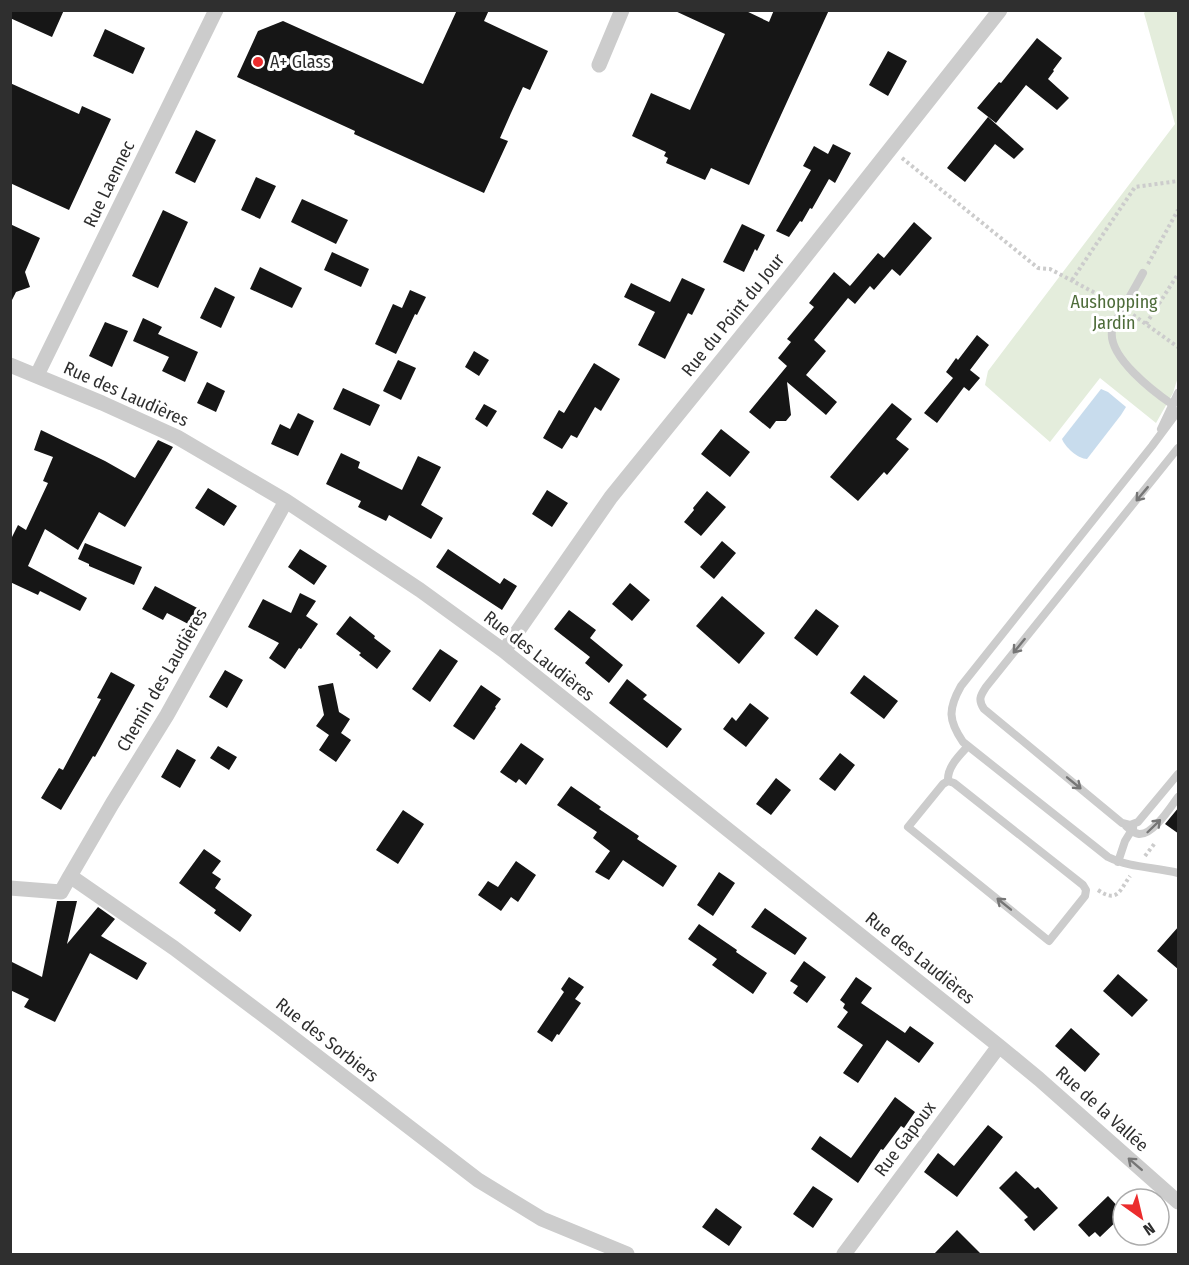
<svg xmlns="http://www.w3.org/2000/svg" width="1189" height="1265" viewBox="0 0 1189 1265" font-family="'Fira Sans Condensed',sans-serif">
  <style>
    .green { fill: #e4eddc }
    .water { fill: #c8dced }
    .building { fill: #161616 }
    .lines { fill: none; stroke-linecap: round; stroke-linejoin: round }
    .path { stroke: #ccc; stroke-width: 4; stroke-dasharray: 3 3; stroke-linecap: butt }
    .service { stroke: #ccc; stroke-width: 8 }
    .minor { stroke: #ccc; stroke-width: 15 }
    .oneway { stroke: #767676 }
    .poi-dot { fill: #eb2c2d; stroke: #fff; stroke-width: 2 }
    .labels { text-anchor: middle; stroke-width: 6; stroke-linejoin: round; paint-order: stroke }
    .poi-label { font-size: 18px; fill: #2f2f2f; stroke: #fff; text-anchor: start }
    .street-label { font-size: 18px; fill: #2f2f2f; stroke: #fff }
    .park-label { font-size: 18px; fill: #4e6c3a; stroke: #fff }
  </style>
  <rect width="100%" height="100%" fill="#fff"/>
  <path class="green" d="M1146,11h32v366l-5,16 -17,30 -56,-45 -50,64 -65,-57 3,-14 187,-247 -31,-111z"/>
  <path class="water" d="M1101,389l7,3 18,15 -5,8 -34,44c-9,0 -22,-12 -25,-20z"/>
  <path class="building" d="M10,10h54l-12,27 -42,-19z
    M457,10h32l-5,11 64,30 -18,39 -7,-3 -12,26 -11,25 8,3 -24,52 -130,-59 1,-3 -118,-54 21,-46 25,-10 140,63z
    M673,10h71l25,12 5,-12h55l-80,175 -38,-17 -6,12 -39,-17 2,-5 -4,-2 2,-4 -34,-16 19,-43 39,17 35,-76z
    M105,29l40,19 -12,26 -40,-18z
    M1037,38l25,20 -9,12 1,1 -6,8 21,19 -12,12 -31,-25 -30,38 -19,-15 22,-26 2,1z
    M888,51l19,10 -19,35 -19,-11z
    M10,83l69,31 3,-8 29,13 -42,91 -59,-27z
    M988,117l36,32 -10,10 -19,-15 -30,38 -18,-14z
    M196,130l20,10 -21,43 -20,-10z
    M833,144l18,9 -16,30 -6,-4 -17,30 -2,-1 -8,14 -2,-1 -11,16 -13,-6 35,-61 -8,-4 11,-20 14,8z
    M256,177l20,9 -16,33 -19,-9z
    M302,199l46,21 -12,24 -45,-22z
    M163,210l25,12 -30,66 -26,-12z
    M914,222l18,16 -32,38 -8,-7 -18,21 -4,-4 -15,18 -7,-6 -34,42 12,11 -20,24 31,27 -11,13 -39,-33 4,33 -5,6h-10l-6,8 -21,-17 38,-46 -9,-8 13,-16 -4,-3 27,-32 -5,-4 25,-31 16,14 28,-33 6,5z
    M10,224l30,14 -15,34 5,15 -14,5 -6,12z
    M742,224l23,11 -8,16 -2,-2 -11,23 -21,-10z
    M332,252l37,17 -8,18 -37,-17z
    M260,267l42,21 -10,20 -42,-19z
    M682,278l23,11 -13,26 -4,-2 -23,46 -27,-14 17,-33 -31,-15 7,-14 39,19z
    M215,287l20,10 -14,31 -21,-10z
    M410,290l16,7 -9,18 -2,-1 -19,40 -21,-10 18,-40 9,4z
    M143,318l19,9 -4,7 40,18 -13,30 -23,-11 7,-14 -36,-16z
    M105,322l23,9 -16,36 -23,-11z
    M977,335l12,10 -19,25 10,8 -11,13 -5,-4 -27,36 -13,-10 29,-35 -7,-6 10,-14 2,2z
    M474,351l15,9 -10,16 -14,-9z
    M398,360l18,8 -15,32 -18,-9z
    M594,363l26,16 -19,32 -6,-4 -18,31 -6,-3 -9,14 -19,-11 16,-28 5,3z
    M207,382l18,9 -9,21 -19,-9z
    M343,388l37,17 -10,21 -37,-17z
    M892,403l20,16 -16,20 13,10 -22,26 -3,-3 -26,29 -28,-24z
    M484,404l13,7 -10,16 -12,-8z
    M298,413l16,8 -16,35 -27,-12 9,-20 10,5z
    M721,429l29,23 -20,25 -29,-23z
    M41,430l64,31 30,17 23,-38 15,7 -48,80 -26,-15 -21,38 -33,-21 -17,37 59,32 -7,13 -40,-20 -2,4 -28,-13v-41l8,-16 8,5 22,-47 -5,-2 10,-24 -19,-7z
    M341,453l19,9 -2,6 44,22 16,-34 23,11 -20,38 22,13 -12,21 -42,-24 -3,6 -28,-14 3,-6 -35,-17z
    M208,488l29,18 -13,20 -29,-18z
    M547,490l21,13 -16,24 -20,-13z
    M707,491l19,16 -25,29 -17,-14 10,-12 -1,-2z
    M722,541l14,12 -22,26 -14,-12z
    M85,543l57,24 -8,18 -45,-19v-2l-11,-5z
    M300,549l27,17 -13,19 -26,-18z
    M448,549l52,35 4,-6 13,8 -15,24 -66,-43z
    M630,583l20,17 -18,21 -20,-17z
    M155,586l50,26 -9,16 -29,-15 -4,7 -21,-11z
    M300,593l16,8 -10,15 12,8 -17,25 -2,-1 -14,21 -16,-11 10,-15 -31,-16 15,-28 28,14z
    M722,596l43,37 -26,31 -43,-38z
    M816,609l23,17 -22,30 -23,-18z
    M569,610l27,20 -6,8 33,27 -14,18 -24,-20 5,-6 -36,-28z
    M350,616l25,20 -1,2 17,13 -14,18 -18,-14 2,-2 -25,-19z
    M440,649l18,12 -28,41 -18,-13z
    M225,670l18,10 -16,28 -18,-11z
    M111,672l24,13 -40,72 -2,-1 -32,54 -20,-12 18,-30 4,2 38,-71 -4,-1z
    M864,675l34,26 -14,18 -34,-26z
    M627,679l20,16 -4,4 39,30 -15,19 -58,-45z
    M333,683l6,29 11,7 -9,14 10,7 -15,22 -17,-12 10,-15 -13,-9 8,-11 -6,-29z
    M481,685l20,14 -6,8 1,1 -22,32 -21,-14z
    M750,703l19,15 -23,29 -23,-18 9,-12 4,4z
    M521,743l23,16 -18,26 -7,-6 -3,4 -16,-11z
    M218,746l19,11 -8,13 -19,-12z
    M177,749l19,11 -16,28 -19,-11z
    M840,753l15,12 -20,26 -16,-12z
    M776,778l15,12 -20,25 -15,-11z
    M571,786l30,21 -2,2 40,27 -2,3 40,27 -14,21 -40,-27 -14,20 -14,-8 15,-21 -17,-13 4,-6 -40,-27z
    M1179,807v27l-14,-10z
    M403,810l21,14 -26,40 -22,-14z
    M204,849l17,12 -9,12 9,6 -6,9 37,27 -12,17 -26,-19 2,-3 -37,-27z
    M516,861l20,14 -18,27 -7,-5 -10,14 -23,-16 10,-14 10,6z
    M719,872l16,11 -22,33 -16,-11z
    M57,901h20l-10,43 31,-37 17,12 -14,17 46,27 -10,17 -47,-27 -35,69 -31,-15 5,-8 -19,-9v-29l32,16z
    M765,908l42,30 -12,17 -44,-28z
    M699,924l38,26 -1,2 31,21 -14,21 -41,-29 5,-6 -29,-20z
    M1179,926v44l-22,-19z
    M804,961l22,16 -19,26 -14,-10 5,-7 -8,-5z
    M1118,974l30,26 -16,17 -29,-26z
    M569,977l15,10 -9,12 6,4 -22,32 -2,-1 -5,8 -15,-10 27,-40 -3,-3z
    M856,977l16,11 -11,15 44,30 5,-7 24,17 -15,20 -32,-23 -29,43 -15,-10 20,-28 -26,-18 11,-15 -5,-4 2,-4 -5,-4z
    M1071,1028l29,26 -15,18 -30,-26z
    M895,1097l20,15 -11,16 -3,-2 -18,24 -2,-1 -23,34 -47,-34 9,-13 31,22z
    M988,1125l15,12 -46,60 -33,-25 14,-19 16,13z
    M1016,1171l19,18 3,-2 20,21 -24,23 -10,-11 4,-3 -29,-29z
    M813,1186l20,13 -20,29 -20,-14z
    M1108,1196l15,16v3l-23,22 -5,-5 -6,5 -11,-12z
    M716,1208l26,19 -13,19 -27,-19z
    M957,1230l24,24h-47z"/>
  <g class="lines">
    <path class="path" d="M902,158l136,110 12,1 64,34
      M1148,264l30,-54
      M1072,280l63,-93 43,-6
      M1133,315l45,32
      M1146,324l32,-50
      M1145,856l10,-13
      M1098,890c19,13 21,2 32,-14"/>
    <path class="service" d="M1143,273c-8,15 -17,30 -26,46 -2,3 -5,8 -5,12 -4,26 42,61 61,74
      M1178,411l-26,35 -191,240c-13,23 -13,34 2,56l145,115c22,11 46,10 70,16
      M1161,429l17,-36
      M1178,448l-192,239c-6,9 -8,13 -2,22l138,114 8,2 8,-3 40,-48
      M948,781l6,2 129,102 3,5 -1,6 -36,45 -141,-114 35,-43 5,-3c-1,-14 11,-25 20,-35
      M1126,826c4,3 7,7 13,8 14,1 31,-26 39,-37
      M1118,862l7,-21 8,-13"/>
    <path class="minor" d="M599,65l23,-55
      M10,365l92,38 75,34 109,64 134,89 84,61 495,395 40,33 139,123
      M37,375l179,-365
      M504,651l107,-154 179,-221 210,-266
      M70,876l42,-72 55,-89 119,-214
      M10,888l51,4 9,-16 104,72 105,79 199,153 64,39 85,35
      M844,1254l155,-208"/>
  </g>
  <defs><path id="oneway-shaft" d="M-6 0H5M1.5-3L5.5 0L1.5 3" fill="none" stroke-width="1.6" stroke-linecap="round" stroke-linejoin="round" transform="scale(1.5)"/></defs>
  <g class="oneway">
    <use href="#oneway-shaft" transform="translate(1142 494) rotate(130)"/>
    <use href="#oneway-shaft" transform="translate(1019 646) rotate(129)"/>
    <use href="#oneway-shaft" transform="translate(1074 783) rotate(39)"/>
    <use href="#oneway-shaft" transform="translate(1154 826) rotate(-44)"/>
    <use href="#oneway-shaft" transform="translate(1004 904) rotate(-141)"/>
    <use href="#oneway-shaft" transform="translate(1135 1164) rotate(-139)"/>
  </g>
  <circle class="poi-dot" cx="258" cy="62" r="6"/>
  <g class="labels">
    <g class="poi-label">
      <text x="270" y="68">A+ Glass</text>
    </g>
    <g class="street-label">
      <text transform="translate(109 184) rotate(-64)" y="6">Rue Laennec</text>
      <text transform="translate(733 315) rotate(-51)" y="6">Rue du Point du Jour</text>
      <text transform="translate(126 394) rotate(24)" y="6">Rue des Laudières</text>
      <text transform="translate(539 656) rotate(38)" y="6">Rue des Laudières</text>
      <text transform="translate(162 680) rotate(-60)" y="6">Chemin des Laudières</text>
      <text transform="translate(920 958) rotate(39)" y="6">Rue des Laudières</text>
      <text transform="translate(327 1040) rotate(38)" y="6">Rue des Sorbiers</text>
      <text transform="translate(1102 1109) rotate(42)" y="6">Rue de la Vallée</text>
      <text transform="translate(905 1139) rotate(-53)" y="6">Rue Gapoux</text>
    </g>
    <g class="park-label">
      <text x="1114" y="308">Aushopping<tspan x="1114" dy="21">Jardin</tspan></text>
    </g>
  </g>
  <rect width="1189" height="1265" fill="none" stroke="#2f2f2f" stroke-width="24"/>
  <g transform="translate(1141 1217) rotate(146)"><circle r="28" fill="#ffffff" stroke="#acacac" stroke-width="1.5"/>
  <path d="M0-4.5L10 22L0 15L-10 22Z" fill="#eb2c2d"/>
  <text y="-9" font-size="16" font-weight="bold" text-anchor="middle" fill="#2f2f2f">N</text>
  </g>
</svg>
